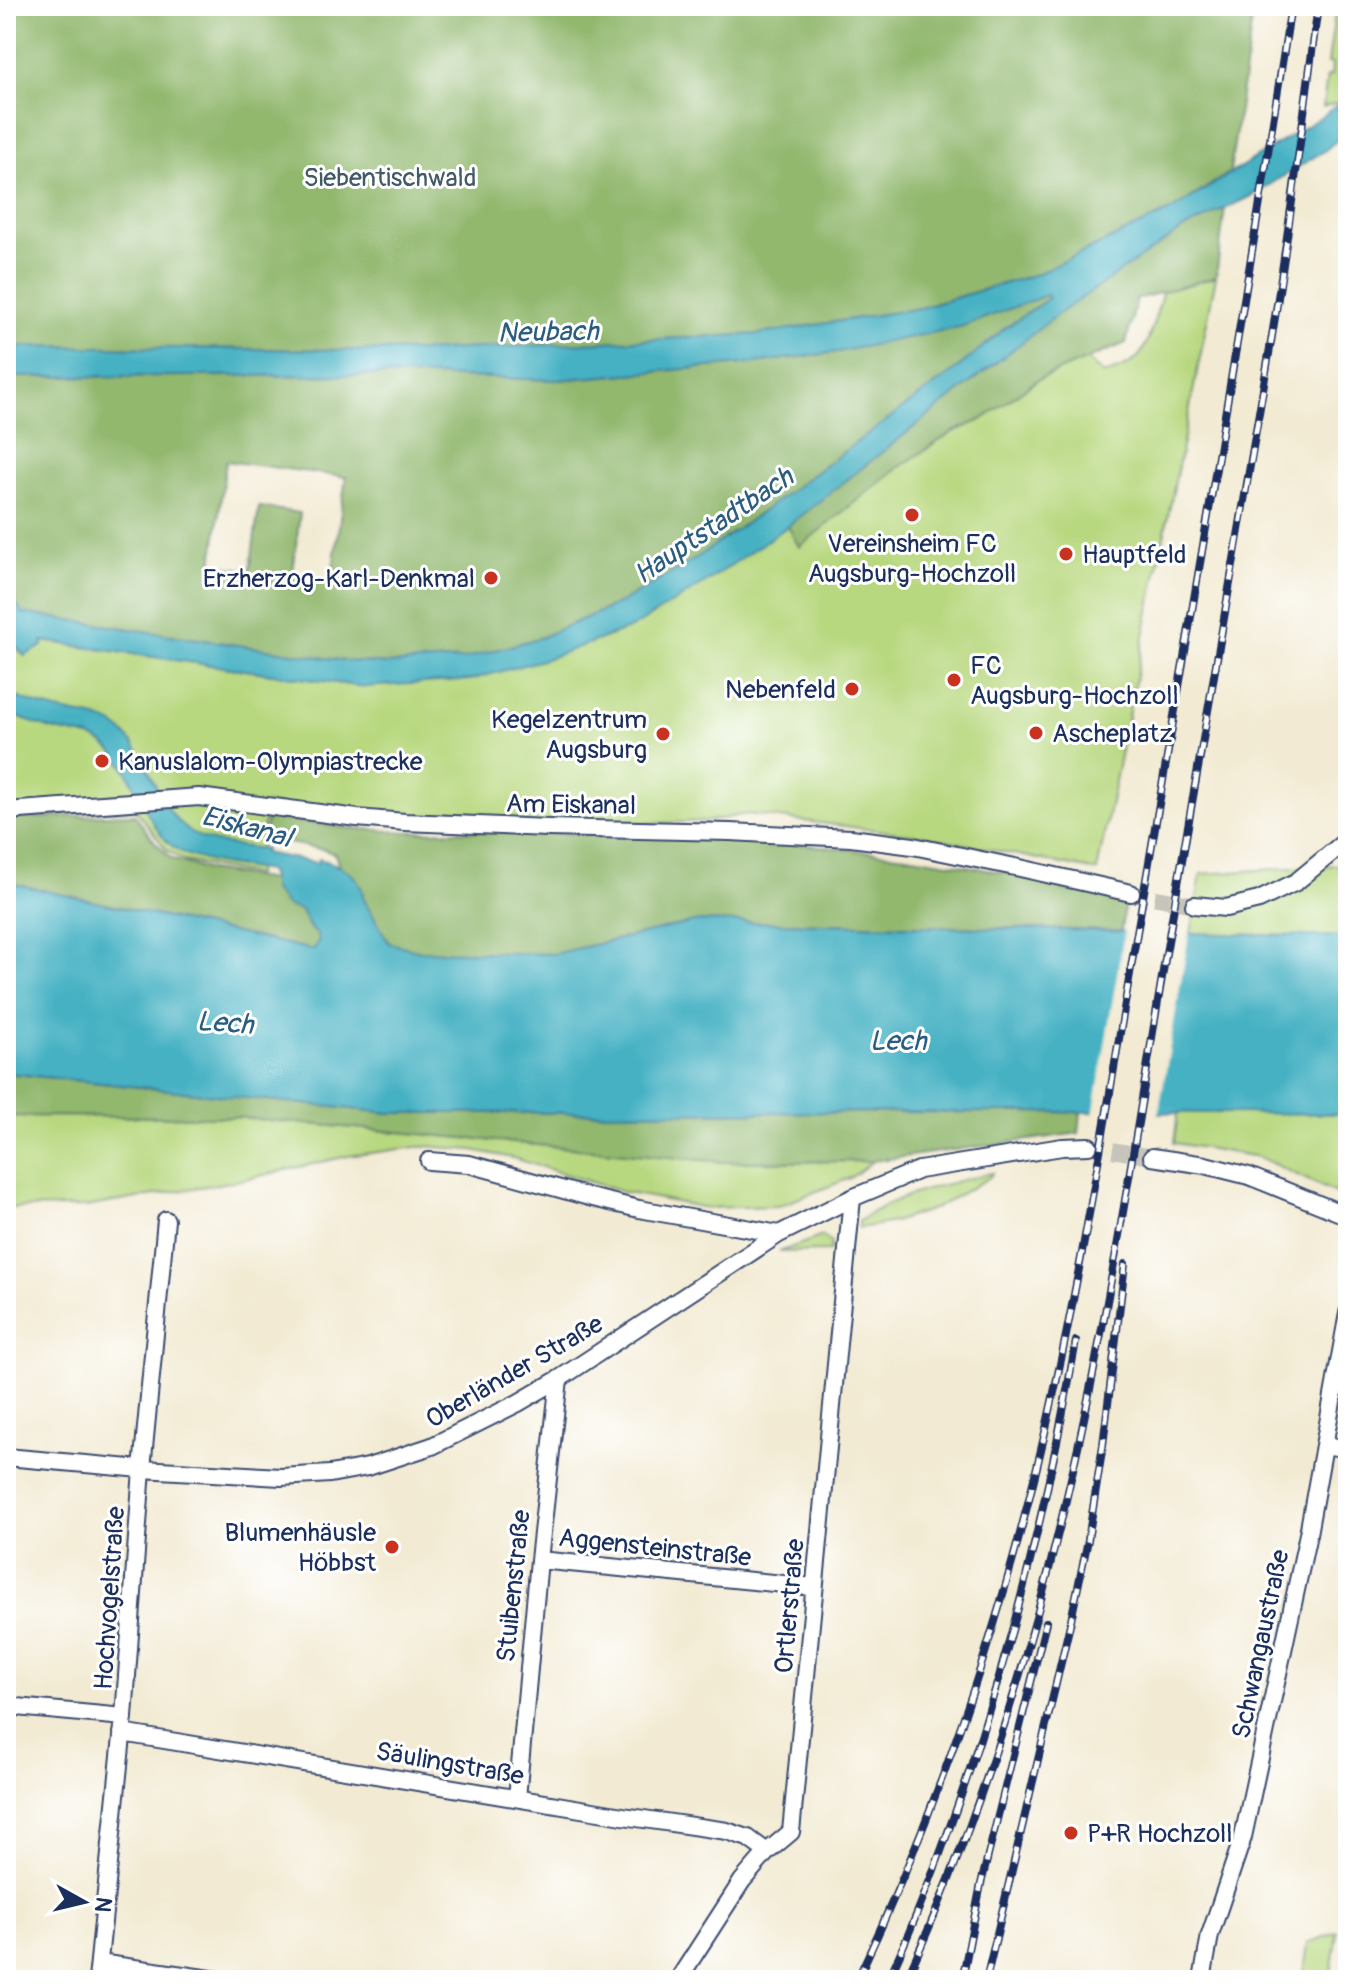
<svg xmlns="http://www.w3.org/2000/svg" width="1354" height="1986" viewBox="0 0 1354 1986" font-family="Pangolin,sans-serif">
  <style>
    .green { fill: #b8d87f; stroke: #6a846e; stroke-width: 2 }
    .forest { fill: #92b86e; stroke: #567466; stroke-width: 2; fill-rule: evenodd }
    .water { fill: #45b1c3; stroke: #307090; stroke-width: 2 }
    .pier { fill: #f2ead2 }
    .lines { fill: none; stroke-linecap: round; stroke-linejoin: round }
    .street-tunnel { stroke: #c7c5bb; stroke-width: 16; stroke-dasharray: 16 8; stroke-linecap: butt }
    .street-casing { stroke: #3b4b6f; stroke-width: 20 }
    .street { stroke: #fff; stroke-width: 16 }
    .rail-casing { stroke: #1b2f5e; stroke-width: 8 }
    .rail { stroke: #fff; stroke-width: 5; stroke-dasharray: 15; stroke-linecap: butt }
    .poi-dot { fill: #c8321e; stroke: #fff; stroke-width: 3 }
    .labels { text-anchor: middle; stroke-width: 6; stroke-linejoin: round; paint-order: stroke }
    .park-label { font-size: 26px; fill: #425966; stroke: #fff }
    .poi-label { font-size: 26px; fill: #1b2f5e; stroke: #fff; text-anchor: start }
    .street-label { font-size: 26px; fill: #1b2f5e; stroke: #fff }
    .water-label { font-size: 28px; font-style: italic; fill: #2a5c81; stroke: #fff }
  </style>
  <rect width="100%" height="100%" fill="#fff"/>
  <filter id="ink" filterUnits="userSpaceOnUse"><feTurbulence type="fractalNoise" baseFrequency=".0125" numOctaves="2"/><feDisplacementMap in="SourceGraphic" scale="16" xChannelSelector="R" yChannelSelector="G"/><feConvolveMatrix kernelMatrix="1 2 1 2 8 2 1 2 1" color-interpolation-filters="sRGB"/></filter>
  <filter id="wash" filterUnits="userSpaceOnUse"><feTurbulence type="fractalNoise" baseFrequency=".006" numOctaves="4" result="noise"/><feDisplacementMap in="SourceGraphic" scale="32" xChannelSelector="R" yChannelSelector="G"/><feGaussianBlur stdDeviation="1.8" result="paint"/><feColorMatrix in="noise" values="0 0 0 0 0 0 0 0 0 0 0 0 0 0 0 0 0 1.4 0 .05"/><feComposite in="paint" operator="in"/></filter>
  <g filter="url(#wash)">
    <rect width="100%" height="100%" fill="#f2ead2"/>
    <path class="green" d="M1336,6h12l-2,23 2,68 -7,5 -18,5 4,-31h4l1,-12 -4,-1z
      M1216,277l-119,594 -172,-35 -178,-22 -37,7 -141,5 -173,-6 -130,-16 -10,71 -71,-14 -18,-11 -32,-41 -129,8v-178l37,6 -2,-4 323,46 338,-102 86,-59 11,20 97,-77 57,-37 28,-12 56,-40 49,-21 18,15c11,-4 26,-8 34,-17 11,-11 20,-50 25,-66z
      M1348,864v73l-157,-4 10,-59z
      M1178,1112l170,2v85l-89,-42 -85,-14z
      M6,1116l228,1 490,45 149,-1 -23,17 -71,28 -72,2 -84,-16 -110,-34 -40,-8 -49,-4 -76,10 -102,23 -160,28 -80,1z
      M992,1173l-2,4 -54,31 -42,14 -35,6v-7c38,-27 87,-37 133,-48z
      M822,1236l9,6 -1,9 -51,1z
      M1337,1932l-7,48h-27l5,-37z"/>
    <path class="forest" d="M6,6h1248l-24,166 -58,38 -135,64 -117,34 -160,26 -340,17 -414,-5z
      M1225,208l-9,69 -79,22 -11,44 -89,37 -56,40 -28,12 -57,37 -97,78 -11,-21 270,-212 125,-85z
      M1047,295l2,3 -45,31 -50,42 -180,132 -79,56 -75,44 -78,34 -78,22 -76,5 -42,-3 -324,-48 -16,-28v-208l389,-2 163,5 196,-17 84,-11zM226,461l120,16 -15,105 -39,-5 8,-64 -41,-6 -9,63 -38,-5z
      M134,814l21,28 17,17 37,11 63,10 29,30 9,18 7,6 2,8 -5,8 -308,-68v-63z
      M267,817l80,11 59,4 67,-1 270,7 164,18 189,32 30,6 -5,37 -422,-10 -146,33 -132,-3 -32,-8 -26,-45c0,-19 -13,-20 -23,-32 -2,-1 -4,-10 -5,-12l-10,-4 -61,-12z
      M6,1073l384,40 691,-1 -2,21 -206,28 -149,1 -490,-45 -228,-1z"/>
    <path class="water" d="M1348,97v34l-24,20 -73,45 -68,33 -125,85 -270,212 -86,59 -71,43 -82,30 -79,22 -106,7 -322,-46 1,5 -19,10 -13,-16 -5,-1v-54l16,28 324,48 42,3 76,-5 78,-22 78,-34 75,-44 79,-56 180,-132 50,-42 45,-31 -2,-3 -87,32 -122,25 -84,11 -196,17 -163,-5 -389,2v-31l414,5 340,-17 160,-26 117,-34 135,-64 152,-95z
      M6,693c16,6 31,12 47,16 22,7 46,5 65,19 36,27 37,88 80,108 20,9 45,10 67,13l-1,4 54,10 1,-4c20,5 44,16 44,39l26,45 32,8 132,3 146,-33 649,16v177l-267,-2 -692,1 -383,-40v-191l307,68 5,-8 -1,-8 -7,-6 -9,-18 -14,-4 -15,-17v-9l-4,-9c-24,-4 -69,-8 -90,-21 -18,-10 -30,-36 -39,-54 -8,-17 -18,-39 -34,-51 -15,-11 -35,-11 -53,-16 -15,-4 -31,-11 -46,-16z"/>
    <path class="pier" d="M1125,927l65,1 -32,189 -65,-1z"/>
  </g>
  <g filter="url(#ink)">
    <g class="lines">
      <path class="street-tunnel" d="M1131,893l63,12
        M1089,1146l63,11"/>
      <defs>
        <path id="street" d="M6,811l193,-14 158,21 48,4 143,6 182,4 121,6 62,8 107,22 111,25
          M1194,905l32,3 33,-8 37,-18 52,-43
          M1152,1157l53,8 44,11 99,40
          M429,1161l40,3 124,34 46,11 140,25
          M1325,1445l23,4
          M6,1457l136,12 139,8 49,-3 38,-7 64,-21 86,-43 41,-24 220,-145 73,-36 67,-28 143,-23 27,-1
          M539,1560l275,27
          M6,1706l118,11
          M122,1733l501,83 104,15 21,7 19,14
          M517,1798l22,-238 20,-181
          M99,1963l119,17
          M97,1980l27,-263 18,-248 24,-249
          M678,1980l64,-99 25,-29 24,-20 61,-634
          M1202,1980l8,-45 33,-98 65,-303 40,-221"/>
      </defs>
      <use href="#street" class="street-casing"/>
      <use href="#street" class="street"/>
      <defs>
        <path id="rail" d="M857,1980c74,-157 132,-321 174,-489 47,-187 75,-380 108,-570 52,-305 105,-610 152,-915
          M888,1980c20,-42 37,-86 53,-129 62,-165 105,-337 135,-510
          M906,1980c83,-181 140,-376 180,-571 31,-149 54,-300 79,-450 35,-204 71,-407 105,-611 19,-114 33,-228 48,-342
          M962,1980l19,-96 65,-262
          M986,1980l85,-360 17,-80 15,-95 22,-181"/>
      </defs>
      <use href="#rail" class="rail-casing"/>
      <use href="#rail" class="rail"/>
    </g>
  </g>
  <g class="poi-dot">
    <circle cx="912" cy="515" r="8"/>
    <circle cx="1066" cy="554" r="8"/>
    <circle cx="491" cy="578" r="8"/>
    <circle cx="954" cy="680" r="8"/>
    <circle cx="852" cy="689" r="8"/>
    <circle cx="1036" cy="733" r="8"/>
    <circle cx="663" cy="734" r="8"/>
    <circle cx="102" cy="761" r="8"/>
    <circle cx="392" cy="1547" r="8"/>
    <circle cx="1071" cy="1833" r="8"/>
  </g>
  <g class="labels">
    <g class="park-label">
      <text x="390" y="186">Siebentischwald</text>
    </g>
    <g class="poi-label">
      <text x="912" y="552" text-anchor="middle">Vereinsheim FC<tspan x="912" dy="30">Augsburg-Hochzoll</tspan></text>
      <text x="1082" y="563">Hauptfeld</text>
      <text x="475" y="587" text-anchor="end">Erzherzog-Karl-Denkmal</text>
      <text x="970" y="674">FC<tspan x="970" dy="30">Augsburg-Hochzoll</tspan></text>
      <text x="836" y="698" text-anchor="end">Nebenfeld</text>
      <text x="647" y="728" text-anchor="end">Kegelzentrum<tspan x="647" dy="30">Augsburg</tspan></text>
      <text x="1052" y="742">Ascheplatz</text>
      <text x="118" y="770">Kanuslalom-Olympiastrecke</text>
      <text x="376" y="1541" text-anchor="end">Blumenhäusle<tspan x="376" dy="30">Höbbst</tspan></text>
      <text x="1087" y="1842">P+R Hochzoll</text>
    </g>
    <g class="street-label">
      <text transform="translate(571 804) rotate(1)" y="9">Am Eiskanal</text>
      <text transform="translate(514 1371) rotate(-30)" y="9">Oberländer Straße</text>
      <text transform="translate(655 1547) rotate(6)" y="9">Aggensteinstraße</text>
      <text transform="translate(513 1586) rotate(-84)" y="9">Stuibenstraße</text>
      <text transform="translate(109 1598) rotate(-86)" y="9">Hochvogelstraße</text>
      <text transform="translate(789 1606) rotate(-85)" y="9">Ortlerstraße</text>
      <text transform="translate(1260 1644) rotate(-78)" y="9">Schwangaustraße</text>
      <text transform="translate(450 1763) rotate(10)" y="9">Säulingstraße</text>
    </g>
    <g class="water-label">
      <text transform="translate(548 331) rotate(-1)" y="10">Neubach</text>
      <text transform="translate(713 525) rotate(-34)" y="10">Hauptstadtbach</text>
      <text transform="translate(247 826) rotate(15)" y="10">Eiskanal</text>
      <text transform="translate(225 1022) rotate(4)" y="10">Lech</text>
      <text x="898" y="1050">Lech</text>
    </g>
  </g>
  <rect width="1354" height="1986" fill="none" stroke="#fff" stroke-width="32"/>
  <g transform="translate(84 1902) rotate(98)" stroke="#ffffff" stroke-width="6" paint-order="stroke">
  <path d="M0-6L14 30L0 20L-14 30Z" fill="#1b2f5e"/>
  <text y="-12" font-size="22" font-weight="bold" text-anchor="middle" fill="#1b2f5e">N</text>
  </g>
</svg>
